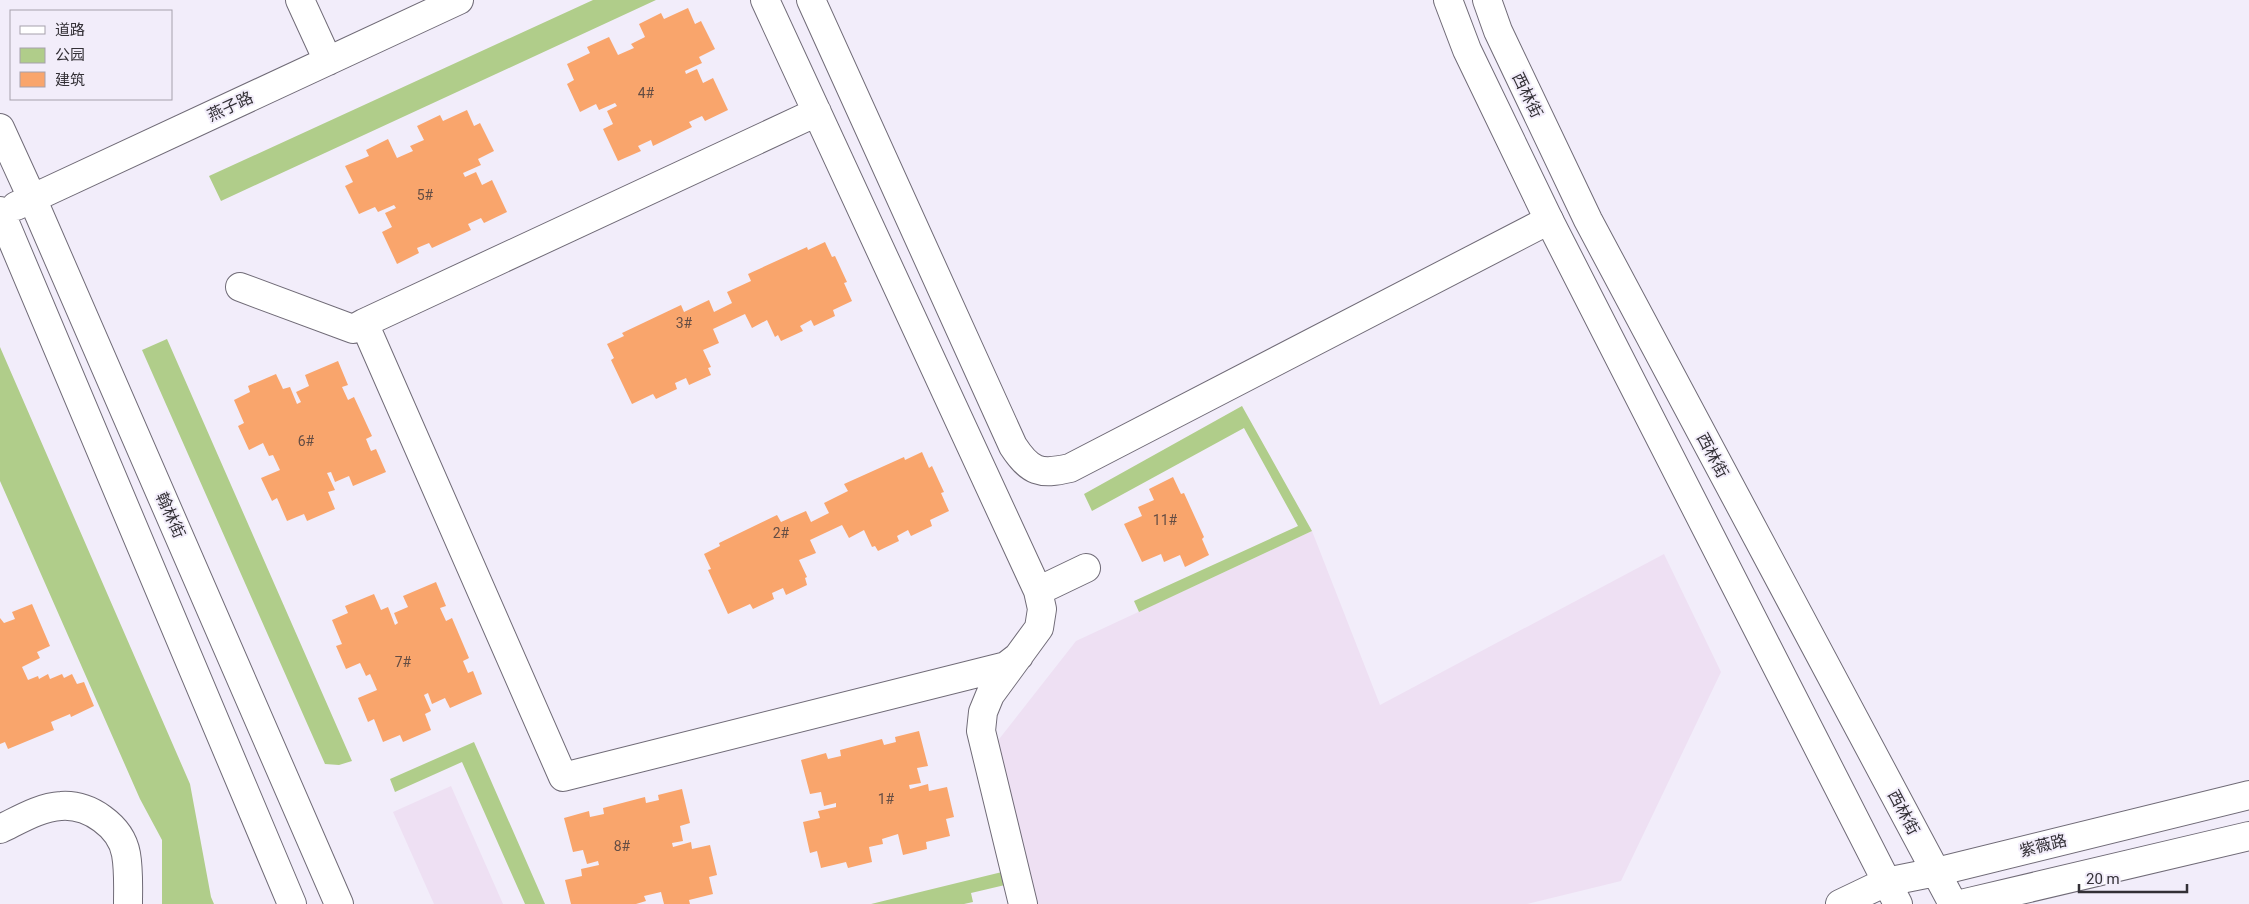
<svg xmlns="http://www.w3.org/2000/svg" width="2249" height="904" viewBox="0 0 2249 904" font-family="Roboto,'Noto Sans SC',sans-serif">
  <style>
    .commercial { fill: #eee0f3 }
    .green { fill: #b0cd8a }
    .building { fill: #f9a56c }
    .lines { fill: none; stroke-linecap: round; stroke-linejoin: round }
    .minor-casing { stroke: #706b77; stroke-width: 30 }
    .major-casing { stroke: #706b77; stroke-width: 30 }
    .minor { stroke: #fff; stroke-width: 28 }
    .major { stroke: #fff; stroke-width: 28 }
    .labels { text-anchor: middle; stroke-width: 4; stroke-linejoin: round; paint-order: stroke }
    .number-label { font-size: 14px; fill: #644d44 }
    .street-label { font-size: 16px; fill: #333036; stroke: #f2edfa }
  </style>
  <rect width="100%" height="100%" fill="#f2edfa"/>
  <path class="commercial" d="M1312,531l68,174 284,-151 57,118 -100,209 -94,23h-490l-41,-161 80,-102z
    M451,786l52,118h-69l-41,-92z"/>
  <path class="green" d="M593,0h63l-435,201 -12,-25z
    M167,339l185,422 -13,4 -14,-1 -183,-414z
    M0,347l190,437 21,113 3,7h-52v-64l-22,-41 -140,-318z
    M1242,406l70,125 -173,81 -5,-11 164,-75 -54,-98 -152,83 -8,-17z
    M474,742l71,162h-20l-63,-142 -67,30 -5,-13z
    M1002,872l3,13 -34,8 2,9 -9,2h-93z"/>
  <path class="building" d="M688,8l7,16 6,-3 14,28 -16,8 3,6 -17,8 1,3 11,-5 6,14 10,-5 15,32 -23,11 -3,-5 -13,6 3,5 -39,19 -2,-6 -13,6 3,5 -23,10 -15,-32 10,-5 -6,-13 10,-5 -2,-3 -16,7 -3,-6 -16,8 -13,-28 7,-4 -7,-16 23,-11 -3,-6 22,-10 9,18 16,-7 -3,-4 14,-7 -6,-13 22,-11 3,6z
    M467,110l7,16 6,-3 14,28 -16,8 3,6 -18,8 2,4 11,-5 6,13 10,-5 15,32 -23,11 -3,-5 -13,6 3,6 -39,18 -3,-5 -12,5 2,5 -22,11 -15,-32 10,-5 -7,-14 11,-5 -2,-3 -16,7 -3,-5 -16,7 -14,-28 8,-4 -8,-16 24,-10 -3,-6 22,-11 9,19 16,-7 -3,-5 14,-6 -7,-14 23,-11 3,6z
    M825,242l7,15 3,-1 12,26 -3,1 8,18 -19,9 2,6 -21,10 -3,-6 -11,6 3,5 -22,10 -3,-6 -3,2 -8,-17 -15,8 -7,-14 -32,15 6,14 -16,7 8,17 -3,1 3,7 -22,10 -3,-7 -11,5 2,6 -21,10 -3,-5 -21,10 -21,-44 3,-2 -7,-14 17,-8 -2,-3 59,-28 3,7 25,-12 5,12 18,-9 -5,-11 24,-11 -3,-7 59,-27 1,3z
    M338,361l10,24 -6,2 6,13 6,-3 18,39 -6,3 5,12 5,-2 10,23 -33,14 -4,-10 -14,6 -4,-10 -4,1 8,17 -7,2 7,17 -28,12 -3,-7 -17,7 -10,-23 -5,3 -11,-23 19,-8 -7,-15 -4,1 -6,-13 -14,7 -11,-24 6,-3 -10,-23 16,-8 -2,-6 28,-12 7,15 7,-2 7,17 4,-2 -5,-10 13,-6 -4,-11z
    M922,452l7,16 3,-2 12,26 -3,1 8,18 -19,9 2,6 -21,10 -3,-6 -11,6 2,5 -21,10 -3,-5 -3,1 -8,-17 -15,8 -7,-13 -32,15 6,13 -17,7 8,17 -2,1 2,7 -21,10 -3,-7 -11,5 2,6 -21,10 -3,-5 -22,10 -20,-44 3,-1 -7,-15 16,-8 -1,-3 58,-28 4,7 25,-11 5,11 18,-9 -5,-10 24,-12 -4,-7 60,-27 1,3z
    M1173,477l8,17 3,-1 20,44 -2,2 7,16 -24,12 -5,-12 -16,7 -3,-8 -19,8 -18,-38 18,-8 -4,-9 16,-7 -5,-11z
    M436,582l10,24 -6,2 6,13 6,-3 17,40 -6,3 5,12 5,-2 9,23 -32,14 -5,-10 -13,6 -4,-11 -4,2 7,16 -6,3 6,16 -28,12 -3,-7 -17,7 -9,-23 -6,3 -10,-24 19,-8 -7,-16 -4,2 -6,-13 -14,6 -10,-23 6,-2 -10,-24 16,-7 -3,-7 29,-12 7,16 7,-3 7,18 3,-2 -4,-10 14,-6 -5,-11z
    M32,604l18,42 -13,6 3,6 -18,9 6,13 10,-4 1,3 9,-5 2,5 12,-5 2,4 8,-4 5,10 7,-2 10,24 -23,11 -1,-3 -19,8 3,8 -46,19 -3,-7 -5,2v-126l4,5 11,-4 -3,-7z
    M919,731l9,35 -11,2 4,15 -12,2 1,4 18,-5 1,7 18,-4 7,30 -8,2 4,17 -24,6 1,7 -24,6 -5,-21 -16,5 1,5 -14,3 3,15 -24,6 -2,-6 -25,6 -4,-17 -7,2 -7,-31 17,-4 -2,-7 18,-4v-4l-12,3 -3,-14 -11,2 -9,-34 25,-7 2,6 13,-3 -1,-6 42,-11 2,6 12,-3 -1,-5z
    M682,789l8,34 -10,3 3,15 -11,2 1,4 18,-5 1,7 18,-4 7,30 -8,2 4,17 -24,6 1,4h-26l-3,-12 -17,4 2,5 -10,3h-65l-6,-24 17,-4 -1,-7 18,-4 -1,-4 -11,3 -4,-14 -10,2 -9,-34 25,-7 1,6 14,-3 -1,-6 42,-11 1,6 13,-3 -1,-5z"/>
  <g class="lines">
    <defs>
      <path id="minor" d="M300,0l28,61
        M765,0l273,591 4,18 -3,19 -49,67 -7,17 -2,19 42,173
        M811,0l202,446c17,26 27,29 57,22l479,-248
        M0,128l32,70 307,706
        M16,206l443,-206
        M0,211l292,693
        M240,287l113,42 11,-6 199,454 431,-108 12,-3 13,-10
        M364,323l453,-211
        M1038,591l48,-23
        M0,829c19,-9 40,-22 61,-23 28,-2 60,20 65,48 3,17 2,34 2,50"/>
      <path id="major" d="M1448,0l19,50 82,170 349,684
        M1487,0l11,31 90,189 365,684
        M1840,904l46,-22 50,-10 313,-77
        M1961,904l288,-68"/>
    </defs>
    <use href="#minor" class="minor-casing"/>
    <use href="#major" class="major-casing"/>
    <use href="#minor" class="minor"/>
    <use href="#major" class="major"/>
  </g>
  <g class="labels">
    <g class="number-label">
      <text x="646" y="98">4#</text>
      <text x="425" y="200">5#</text>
      <text x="684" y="328">3#</text>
      <text x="306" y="446">6#</text>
      <text x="1165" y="525">11#</text>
      <text x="781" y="538">2#</text>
      <text x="403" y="667">7#</text>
      <text x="886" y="804">1#</text>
      <text x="622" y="851">8#</text>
    </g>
    <g class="street-label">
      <text transform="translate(1528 95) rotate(64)" y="6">西林街</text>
      <text transform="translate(230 106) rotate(-25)" y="6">燕子路</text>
      <text transform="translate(1713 455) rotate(62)" y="6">西林街</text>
      <text transform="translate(171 515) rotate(66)" y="6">翰林街</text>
      <text transform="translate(1904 812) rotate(62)" y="6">西林街</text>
      <text transform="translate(2043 845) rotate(-14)" y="6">紫薇路</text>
    </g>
  </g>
  <rect x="10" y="10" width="162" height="90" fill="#f2edfa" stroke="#a6a1ac"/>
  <rect x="20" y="26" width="25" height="8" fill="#ffffff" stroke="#a6a1ac"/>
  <text x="55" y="35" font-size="15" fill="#333036">道路</text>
  <rect x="20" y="48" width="25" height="15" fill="#b0cd8a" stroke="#a6a1ac"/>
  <text x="55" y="60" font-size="15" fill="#333036">公园</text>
  <rect x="20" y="72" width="25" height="15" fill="#f9a56c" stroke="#a6a1ac"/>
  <text x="55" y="85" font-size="15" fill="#333036">建筑</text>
  <path d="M2079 884v8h108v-8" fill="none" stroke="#333036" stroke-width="2.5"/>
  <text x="2086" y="884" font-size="15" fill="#333036" stroke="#f2edfa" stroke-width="4" paint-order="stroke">20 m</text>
</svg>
